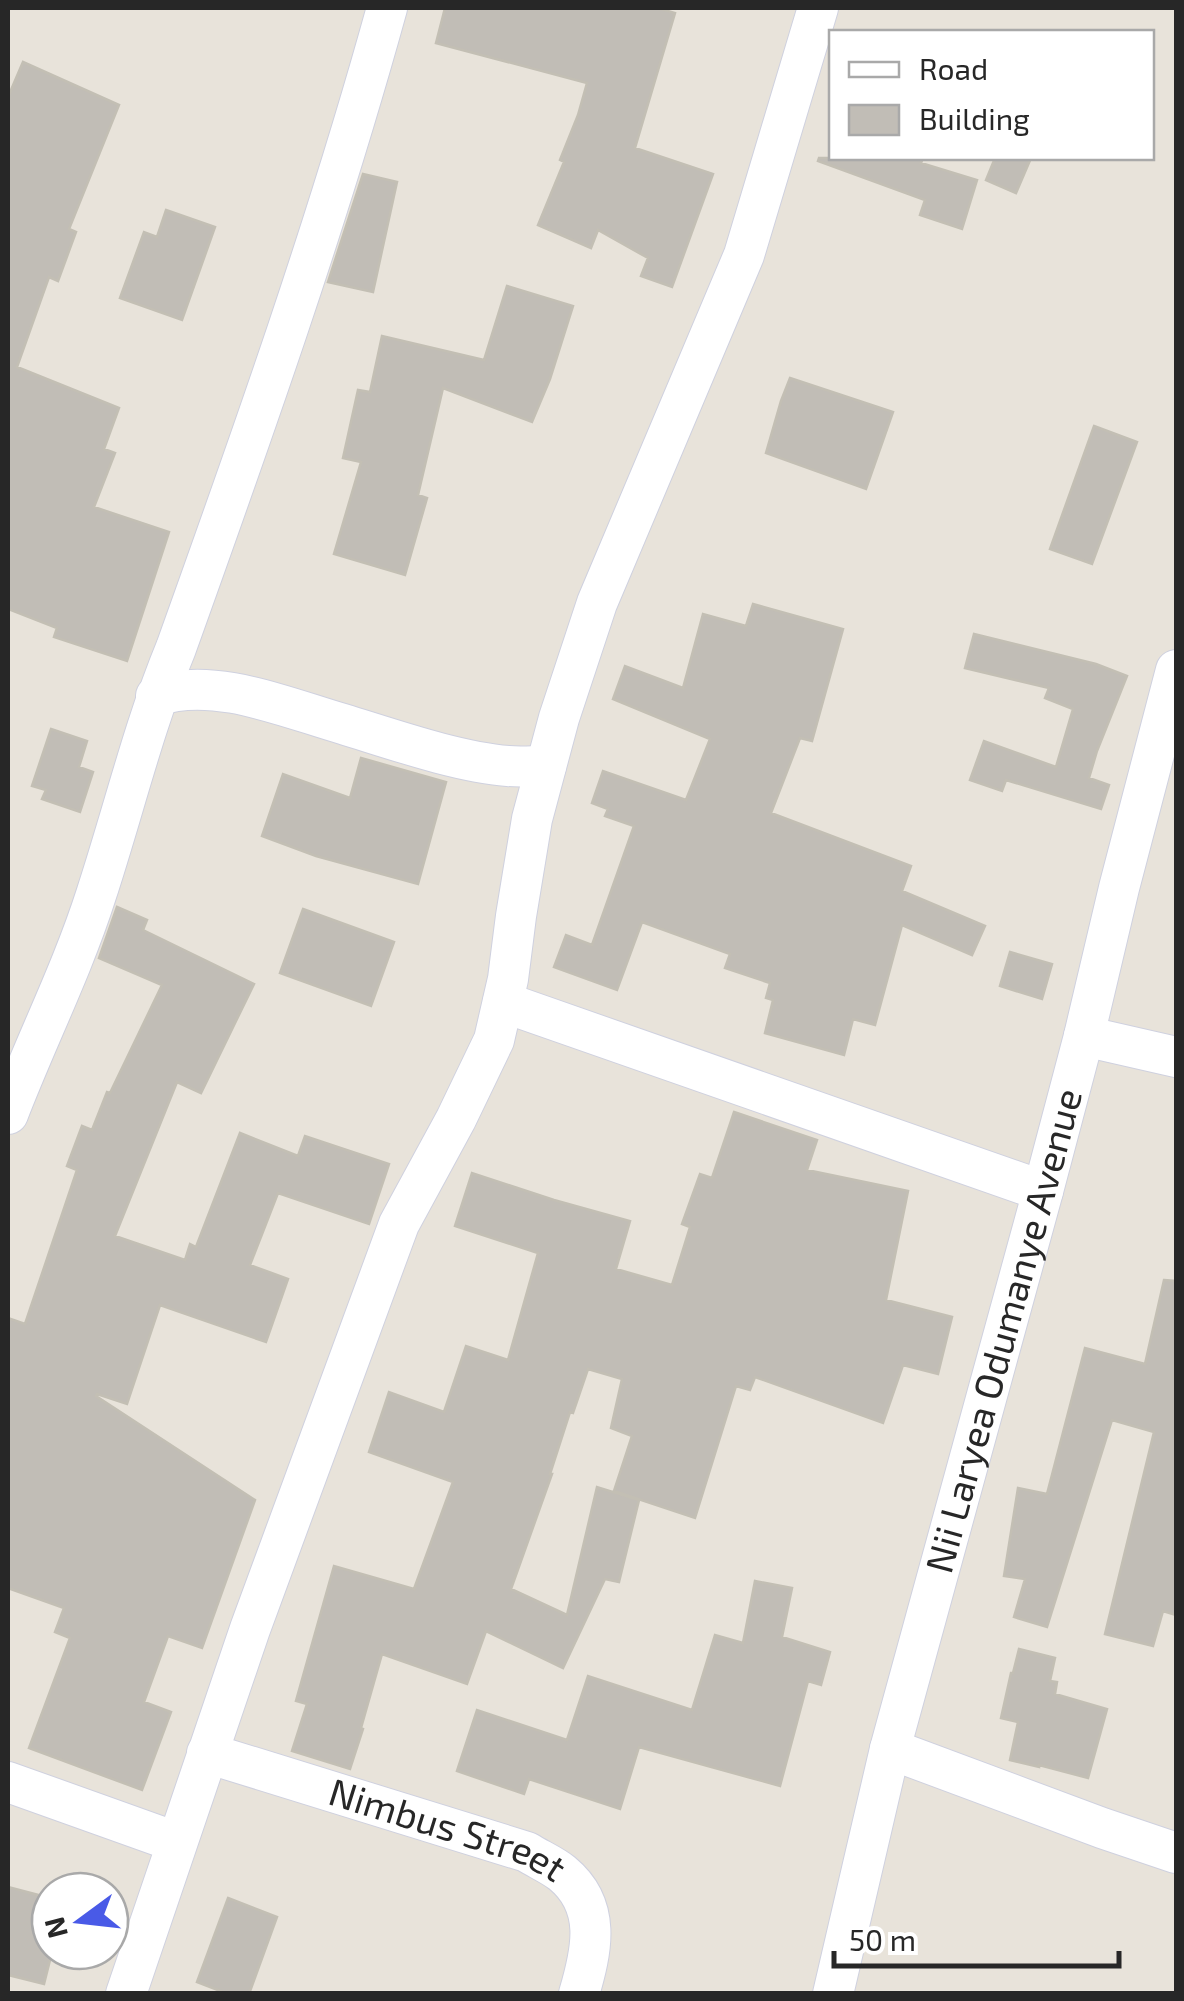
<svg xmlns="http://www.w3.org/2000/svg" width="1184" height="2001" viewBox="0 0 1184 2001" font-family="'Exo 2',sans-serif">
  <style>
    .building { fill: #c1bdb6; stroke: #c3bfb4; stroke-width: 2.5 }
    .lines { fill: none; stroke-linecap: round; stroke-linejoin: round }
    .minor-casing { stroke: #cfd1df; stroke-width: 42 }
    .minor { stroke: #fff; stroke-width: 40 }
    .labels { text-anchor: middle; stroke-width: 8; stroke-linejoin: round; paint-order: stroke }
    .street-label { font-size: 38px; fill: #272727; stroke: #fff }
  </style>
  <rect width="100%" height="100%" fill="#e8e3da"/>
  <path class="building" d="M445,8h213l17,5 -40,135 78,26 -41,113 -31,-11 7,-18 -50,-28 -7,18 -53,-23 26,-63 -4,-2 18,-45 9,-32 -151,-40z
    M23,62l96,43 -50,124 7,3 -18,49 -9,-4 -32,90 102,41 -15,41 11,4 -21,54 75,25 -42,129 -73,-24 3,-9 -49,-19v-512z
    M819,158h104l-2,5 56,17 -15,49 -42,-14 5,-15 -107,-39z
    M995,158h36l-15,35 -30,-13z
    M363,174l34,8 -24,110 -45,-10z
    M166,210l49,17 -33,93 -62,-22 24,-66 13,5z
    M507,286l66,20 -23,73 -18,43 -89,-34 -25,107 9,3 -22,77 -71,-21 27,-92 -18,-4 15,-68 12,2 12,-56 102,24z
    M790,378l103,34 -27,77 -100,-36 15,-52z
    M1094,426l43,16 -45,122 -42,-15z
    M753,604l90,25 -31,112 -12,-3 -29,75 140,53 -9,25 83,35 -13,29 -70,-30 -27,100 -22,-6 -9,36 -79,-22 8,-33 -7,-2 4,-15 -45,-15 5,-14 -88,-32 -25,68 -63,-23 12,-32 26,10 42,-119 -29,-10 3,-7 -16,-6 11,-32 83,29 24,-61 -97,-40 12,-33 58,22 20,-74 43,12z
    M974,634l122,30 31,12 -30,75 -8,27 20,7 -8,24 -95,-29 -4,11 -32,-11 14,-39 72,26 17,-58 -28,-11 4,-10 -84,-20z
    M51,729l36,12 -8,26 14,5 -13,40 -38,-13 4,-9 -14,-4z
    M361,758l85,24 -28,102 -102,-28 -54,-20 21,-62 67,24z
    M117,907l30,13 -4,10 111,54 -53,109 -24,-11 -62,154 70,24 5,-16 6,3 44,-114 58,23 7,-20 84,28 -20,60 -91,-31 -28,72 38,14 -22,63 -106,-37 -33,99 -30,-10 -1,2 159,104 -53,148 -34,-12 -24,66 27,10 -29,78 -113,-42 41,-110 -15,-6 9,-24 -56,-20v-270l17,6 52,-154 -10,-4 15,-40 10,4 15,-38 3,1 52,-108 -63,-27z
    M303,909l91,33 -23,64 -91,-33z
    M1010,952l42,12 -10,35 -42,-13z
    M734,1112l83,28 -10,30 101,21 -22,109 66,17 -14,57 -35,-9 -20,58 -128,-46 -5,13 -14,-4 -41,132 -81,-27 18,-55 -21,-8 11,-49 -34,-10 -15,44 -3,-1 -20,62h2l-41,115 56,26 30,-128 42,13 -20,82 -14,-3 -42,89 -77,-37 -19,53 -85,-30 -21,74 2,1 -13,40 -58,-18 15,-47 -11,-3 38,-135 80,23 39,-107 -84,-30 20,-60 55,20 22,-66 42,14 30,-107 -83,-27 17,-53 82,27 76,21 -14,48 56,16 18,-58 -8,-3 18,-50 12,4z
    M1164,1280l12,1v334l-13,-4 -10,35 -48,-12 49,-202 -42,-12 -65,207 -33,-10 11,-38 -21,-3 14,-88 29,6 38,-146 60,16z
    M755,1581l37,7 -10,49 48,15 -9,33 -13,-4 -28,105 -141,-39 -19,62 -91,-30 -5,15 -67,-23 20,-61 90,30 21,-64 104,34 23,-75 28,8z
    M1019,1649l36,9 -5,23 7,1 -2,12 52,15 -19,69 -49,-13v2l-29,-7 8,-38 -17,-4 10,-45h2z
    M8,1887l42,11v62l-6,24 -36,-9z
    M228,1898l49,19 -28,77h-21l-31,-12z"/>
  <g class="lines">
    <defs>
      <g id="minor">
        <path d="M156,696c58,-20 131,12 187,28 49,15 114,38 165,42 12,1 25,0 38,0"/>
        <path d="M503,1002l540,189"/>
        <path d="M1084,1036l92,21"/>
        <path d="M8,1114c28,-73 64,-144 88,-219 27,-82 47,-167 80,-247 76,-212 151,-423 211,-640"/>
        <path d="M890,1749l212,79 74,25"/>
        <path id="s1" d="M207,1753l320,99c11,7 25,13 35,21 40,33 30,77 17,121"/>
        <path d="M8,1782l168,60"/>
        <path d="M126,1994l124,-365 149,-405 57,-105 38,-79 14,-61 8,-63 16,-97 27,-101 38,-115 147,-348 74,-247"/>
        <path id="s2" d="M833,1994l57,-245 153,-558 41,-155 35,-148 57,-218"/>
      </g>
    </defs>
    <use href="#minor" class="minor-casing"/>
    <use href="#minor" class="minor"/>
  </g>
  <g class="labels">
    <g class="street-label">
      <text dy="13" stroke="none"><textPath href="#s2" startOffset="685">Nii Laryea Odumanye Avenue</textPath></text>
      <text dy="13" stroke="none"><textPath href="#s1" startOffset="252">Nimbus Street</textPath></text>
    </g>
  </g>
  <rect width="1184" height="2001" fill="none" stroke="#272727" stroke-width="20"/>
  <rect x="829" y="30" width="325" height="130" fill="#ffffff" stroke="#a9a9a9" stroke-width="2.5"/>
  <rect x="849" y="62" width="50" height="15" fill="#ffffff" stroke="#a9a9a9" stroke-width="2.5"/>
  <text x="919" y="80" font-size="30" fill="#272727">Road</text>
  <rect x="849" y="105" width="50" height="30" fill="#c1bdb6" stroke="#a9a9a9" stroke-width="2.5"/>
  <text x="919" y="130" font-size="30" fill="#272727">Building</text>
  <g transform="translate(80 1921) rotate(255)"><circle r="48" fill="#ffffff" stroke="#a9a9a9" stroke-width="2.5"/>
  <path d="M0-8L18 38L0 25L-18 38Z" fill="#495ae7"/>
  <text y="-15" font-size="28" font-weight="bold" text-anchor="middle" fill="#272727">N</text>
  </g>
  <path d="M834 1951v15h285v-15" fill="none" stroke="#272727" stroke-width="5"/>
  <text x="849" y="1951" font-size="30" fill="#272727" stroke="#ffffff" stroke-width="8" paint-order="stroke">50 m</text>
</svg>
